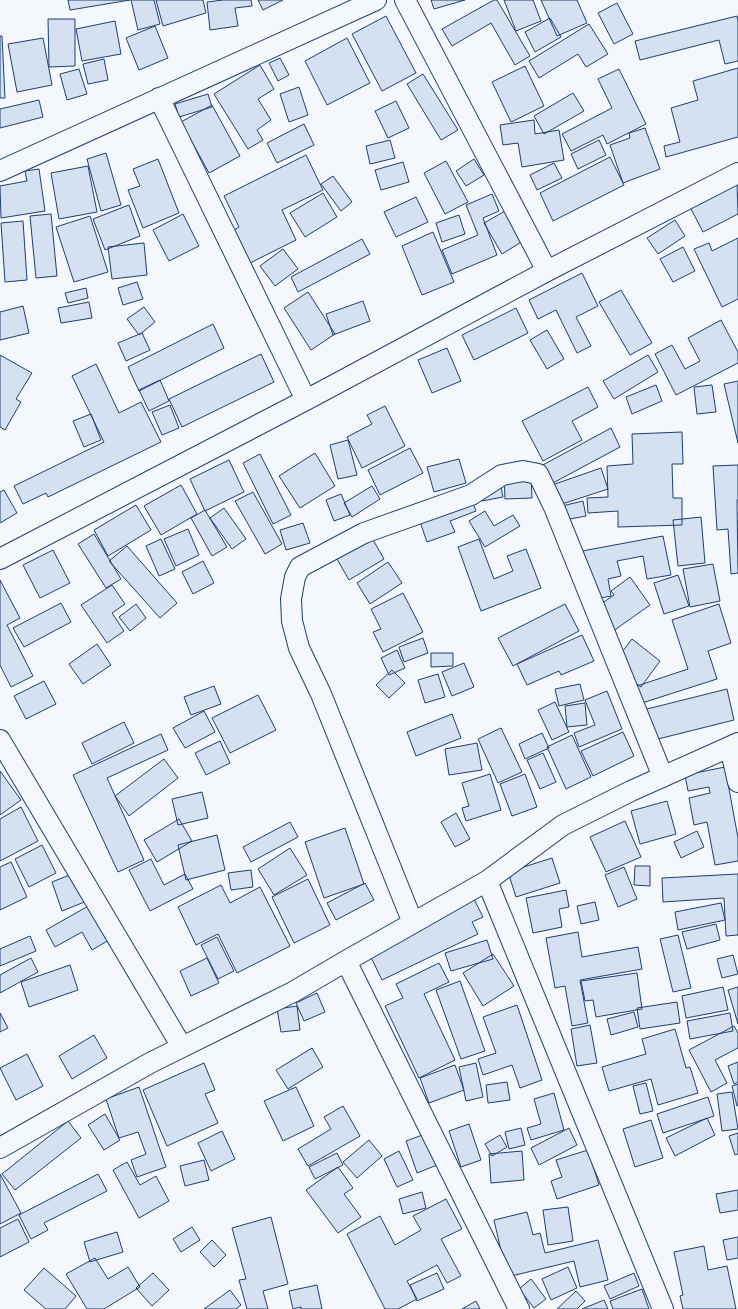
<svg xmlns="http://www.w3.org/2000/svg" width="738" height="1309" viewBox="0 0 738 1309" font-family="Raleway,sans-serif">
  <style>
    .building { fill: #d5e0f0; stroke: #1d3f73 }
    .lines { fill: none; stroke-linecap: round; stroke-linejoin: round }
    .minor-casing { stroke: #1d3f73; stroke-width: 22 }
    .minor { stroke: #f4f7fb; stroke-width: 20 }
  </style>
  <rect width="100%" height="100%" fill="#f4f7fb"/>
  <path class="building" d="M68,0h62l-60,10z
    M131,0h23l6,24 -22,6z
    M156,0h47l3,13 -43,13z
    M223,0h28l1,6 -17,2 3,18 -28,4 -3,-28z
    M258,0h25l-20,10z
    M431,0h34l-31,9z
    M494,0h3l33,56 -15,9 -24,-42 -39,23 -10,-17z
    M504,0h29l8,21 -25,10z
    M541,0h36l10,23 -30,13z
    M617,3l16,31 -19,10 -16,-31z
    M386,16l30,57 -34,18 -30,-57z
    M737,16l1,6v39l-13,3 -6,-24 -79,20 -5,-19z
    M550,18l11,19 -26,15 -10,-20z
    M48,19h27v47l-26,1z
    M115,21l6,33 -39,7 -6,-32z
    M589,24l19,30 -22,13 -8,-13 -39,24 -10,-17z
    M155,26l13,32 -29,12 -13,-32z
    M0,36h2l3,62h-5z
    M43,38l9,47 -35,7 -9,-48z
    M347,38l23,45 -43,22 -22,-44z
    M280,58l9,17 -11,6 -9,-18z
    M104,59l4,21 -20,4 -5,-20z
    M260,65l14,24 -16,10 13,21 -14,10 6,10 -15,9 -34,-55z
    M525,66l19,40 -33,16 -19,-40z
    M738,68v69l-72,20 -2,-11 16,-4 -9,-34 27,-8 -5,-19z
    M79,69l8,25 -20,6 -7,-26z
    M619,69l27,55 -39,20 -4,-9 -32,16 -9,-17 50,-26 -14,-29z
    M423,74l35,56 -17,10 -34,-56z
    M299,87l9,28 -19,7 -9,-28z
    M573,93l11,18 -40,23 -10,-18z
    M208,94l4,13 -33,10 -4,-13z
    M39,100l4,17 -43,11v-19z
    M396,101l13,27 -21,10 -13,-27z
    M212,105l28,51 -31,17 -28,-51z
    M534,120l1,14 24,-4 5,30 -42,7 -4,-24 -15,2 -3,-20z
    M304,124l10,21 -37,18 -10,-20z
    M645,128l15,41 -37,14 -13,-38 20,-7 -1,-5z
    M390,140l5,18 -25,6 -4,-18z
    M599,140l7,15 -28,14 -7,-15z
    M106,153l15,52 -20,6 -14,-52z
    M306,155l17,35 -41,20 14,30 -46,23 -16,-33 5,-3 -15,-31z
    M610,157l14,28 -71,36 -13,-28z
    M158,159l21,54 -36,15 -15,-38 12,-4 -7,-17z
    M474,159l10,16 -18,11 -10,-15z
    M446,161l22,41 -23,12 -21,-41z
    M403,162l6,20 -28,8 -6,-20z
    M554,163l8,15 -25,12 -7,-15z
    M88,166l9,46 -38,7 -8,-46z
    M39,169l6,42 -44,7 -1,-32 27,-5 -2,-10z
    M333,176l19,26 -11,9 -20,-27z
    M737,183l1,31 -35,18 -13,-25z
    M323,193l14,24 -32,20 -15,-24z
    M492,194l7,17 -16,7 14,37 -45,19 -10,-24 36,-15 -12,-30z
    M416,197l12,25 -32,15 -12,-25z
    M129,205l11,31 -35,14 -12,-31z
    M505,211l18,30 -21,13 -18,-31z
    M51,214l6,62 -21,2 -6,-62z
    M183,214l16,32 -30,15 -16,-31z
    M459,215l6,19 -23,8 -6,-19z
    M90,216l18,56 -34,10 -18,-55z
    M675,220l10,16 -27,18 -11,-16z
    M23,221l4,59 -22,2 -4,-59z
    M433,232l21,50 -32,13 -20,-49z
    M738,238v61l-16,8 -28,-58 15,-6 3,8z
    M362,239l8,15 -72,38 -7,-15z
    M144,243l3,32 -35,4 -4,-32z
    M683,247l12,24 -22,11 -13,-23z
    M283,249l15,20 -23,17 -15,-20z
    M582,273l16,33 -22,11 15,29 -14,7 -21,-43 -18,9 -9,-19z
    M137,282l6,17 -20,6 -5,-17z
    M86,288l2,10 -20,5 -3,-10z
    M621,290l31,53 -22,12 -31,-53z
    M308,292l27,42 -24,16 -27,-42z
    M363,301l7,20 -37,14 -7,-21z
    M89,302l3,16 -31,5 -3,-15z
    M23,306l6,27 -29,7v-28z
    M144,307l11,15 -16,13 -12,-16z
    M516,308l12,25 -54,27 -12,-25z
    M721,320l17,32v11l-62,32 -21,-41 17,-9 13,24 15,-8 -12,-23z
    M213,324l11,24 -85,43 -11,-24z
    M547,330l17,29 -17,10 -17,-29z
    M142,333l8,17 -24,11 -8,-18z
    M447,348l14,33 -29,12 -14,-33z
    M261,354l13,28 -92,45 -13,-28z
    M0,355l32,18 -16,26 5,3 -16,28 -5,-3z
    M648,355l10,17 -44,27 -11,-18z
    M96,364l23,49 22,-11 20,40 -113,55 -2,-4 -23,11 -9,-18 90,-44 -32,-66z
    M160,380l9,21 -20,10 -10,-21z
    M738,381v62l-14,-59z
    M656,385l6,16 -30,13 -6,-17z
    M712,385l4,27 -19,2 -3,-27z
    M588,387l10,20 -26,14 10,19 -39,21 -21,-40z
    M170,405l9,23 -17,7 -10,-23z
    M385,406l20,40 -43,22 -15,-31 25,-13 -5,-9z
    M91,414l10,26 -17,7 -11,-26z
    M611,428l9,19 -69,37 -10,-18z
    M682,432l1,32h-11l1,34h9v27l-64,2v-16l-30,2 -1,-15 21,-1 -1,-31 26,-2 -1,-30z
    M348,440l9,35 -19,4 -8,-34z
    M410,448l13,25 -43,22 -12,-25z
    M315,453l20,33 -35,22 -21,-32z
    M260,454l31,61 -18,9 -30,-61z
    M459,459l7,24 -32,9 -7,-25z
    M229,460l15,32 -39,19 -15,-32z
    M738,465v35h-1l1,73 -7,1 -3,-45 -11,1 -4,-64z
    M601,468l7,21 -49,16 -7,-20z
    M531,474l1,24 -27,1 -1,-24z
    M500,481l3,16 -21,4 -3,-17z
    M181,485l16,29 -36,21 -17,-29z
    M372,486l8,13 -28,18 -8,-14z
    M4,490l13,23 -17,10v-31z
    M468,490l8,21 -26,10 5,11 -28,10 -11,-32z
    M253,492l29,52 -17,10 -30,-53z
    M341,494l9,21 -16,6 -8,-21z
    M583,501l3,15 -21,4 -3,-14z
    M136,505l15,25 -43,26 -14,-26z
    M224,508l22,31 -14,10 -22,-31z
    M205,510l22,37 -15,9 -21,-38z
    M485,511l9,15 19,-11 7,11 -35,21 -16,-26z
    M701,517l4,46 -27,3 -5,-46z
    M303,523l7,20 -24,7 -6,-20z
    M188,529l11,26 -23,11 -12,-27z
    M368,531l16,28 -35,21 -16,-28z
    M94,534l27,45 -15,9 -28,-44z
    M663,536l8,39 -24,4 -4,-23 -26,5 4,15 -13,3 3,17 -20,4 -9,-49z
    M161,539l14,30 -16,7 -13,-30z
    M479,539l15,40 19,-8 -6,-15 19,-7 15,39 -60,23 -23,-64z
    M127,546l50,57 -17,15 -51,-57z
    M53,550l17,33 -30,15 -17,-33z
    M203,561l11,22 -21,11 -11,-22z
    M388,562l14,21 -32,21 -13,-21z
    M713,564l7,37 -30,6 -7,-38z
    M678,575l11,31 -25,8 -10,-31z
    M630,577l20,28 -41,29 -17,-24 22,-15 -3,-4z
    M0,580l20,38 -13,7 26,51 -22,11 -11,-22z
    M112,585l13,19 -13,9 12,18 -17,12 -26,-38z
    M403,593l20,39 -40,20 -10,-20 8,-3 -10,-20z
    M61,603l10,19 -47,25 -11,-19z
    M136,604l10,14 -16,13 -11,-14z
    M565,604l14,27 -66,35 -15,-28z
    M719,604l12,39 -23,8 9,28 -75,24 -5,-17 51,-17 -16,-49z
    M582,635l12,26 -33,14 -2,-4 -32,14 -10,-21z
    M423,638l5,15 -24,9 -5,-15z
    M632,639l28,22 -19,26 -29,-22z
    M97,644l14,21 -28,19 -14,-20z
    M397,650l8,18 -16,7 -8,-17z
    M431,653h22v13l-22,1z
    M464,663l10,24 -22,9 -10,-24z
    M392,670l13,13 -16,15 -13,-13z
    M438,674l7,23 -20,6 -7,-23z
    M44,681l12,23 -30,15 -12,-23z
    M580,684l4,16 -25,6 -4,-17z
    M214,686l7,18 -30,11 -7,-18z
    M727,689l7,31 -84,21 -7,-31z
    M607,691l15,38 -43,18 -5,-14 21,-8 -10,-25z
    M258,695l18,35 -46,23 -18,-35z
    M555,702l14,30 -17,8 -14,-30z
    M585,703l2,22 -20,2 -2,-21z
    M204,711l11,21 -30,16 -12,-20z
    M452,714l9,24 -45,18 -9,-24z
    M124,722l10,21 -42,21 -10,-21z
    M501,728l21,44 -24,11 -20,-44z
    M623,732l11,24 -41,20 -12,-25z
    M542,733l7,15 -24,11 -6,-15z
    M161,734l7,16 -61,28 37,82 -26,12 -45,-97z
    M572,735l19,42 -25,12 -19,-42z
    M220,741l10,22 -24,12 -11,-22z
    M477,743l5,27 -33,5 -4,-26z
    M543,753l13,29 -16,7 -13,-29z
    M164,759l14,19 -49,38 -14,-20z
    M725,767l13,71v23l-23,4 -8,-43 -13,3 -5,-27 21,-5 -1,-6 -21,4 -3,-16z
    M0,771l21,29 -21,15z
    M490,774l11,36 -35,11 -4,-13 7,-2 -7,-23z
    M525,774l12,33 -25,9 -12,-32z
    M202,792l6,26 -30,7 -6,-26z
    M667,801l9,33 -36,10 -9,-33z
    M21,807l17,34 -38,20v-42z
    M456,813l14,26 -15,8 -14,-25z
    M179,819l13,22 -35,21 -13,-22z
    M625,821l16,36 -35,15 -16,-35z
    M290,822l8,15 -47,25 -8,-15z
    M345,828l19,56 -40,14 -19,-56z
    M697,831l7,16 -23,11 -7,-16z
    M217,835l8,35 -39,10 -8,-35z
    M42,845l14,28 -27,14 -14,-28z
    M290,848l17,27 -33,20 -16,-26z
    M552,858l8,25 -44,14 -8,-25z
    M151,859l13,26 21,-11 8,15 -43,22 -21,-41z
    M11,862l16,35 -27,13v-43z
    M635,866h15v20l-16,-1z
    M624,867l13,32 -19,8 -13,-32z
    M251,870l2,17 -22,3 -3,-17z
    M77,872l10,29 -25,10 -10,-29z
    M738,874v61l-12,1 -2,-38 -61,4 -1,-24z
    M308,879l22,46 -36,18 -22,-46z
    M365,883l9,17 -38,20 -9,-17z
    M221,885l9,18 30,-16 30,59 -53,27 -19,-39 -22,11 -18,-38z
    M566,890l3,17 -10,2 3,18 -29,6 -7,-35z
    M472,895l11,22 -11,5 6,12 -96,46 -16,-33z
    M595,902l4,18 -18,4 -4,-18z
    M721,903l4,17 -47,10 -3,-18z
    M90,905l19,35 -17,10 -10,-18 -27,15 -9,-17z
    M716,924l4,16 -33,9 -5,-17z
    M578,932l4,25 56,-10 4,22 -62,11 8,43 -16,3 -7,-40 -10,2 -9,-50z
    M678,935l13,53 -18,4 -13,-53z
    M30,936l6,15 -36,15v-17z
    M217,937l17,34 -16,8 -17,-34z
    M487,940l6,19 -42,12 -6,-18z
    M493,954l21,32 -31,20 -20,-33z
    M733,955l5,19 -16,4 -5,-19z
    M31,958l7,14 -38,21v-18z
    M207,958l12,25 -28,13 -11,-25z
    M439,963l10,19 -25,12 31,66 -36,18 -34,-72 18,-8 -7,-14z
    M70,965l8,25 -49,17 -8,-25z
    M637,973l5,36 -46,8 -3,-17 -8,1 -4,-20z
    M460,981l25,70 -24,8 -25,-69z
    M723,987l5,23 -42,8 -4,-22z
    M738,987v37l-10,-34z
    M317,993l8,19 -21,9 -8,-18z
    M677,1002l3,21 -40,6 -3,-21z
    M517,1005l25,75 -22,8 -8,-23 -29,10 -5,-16 18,-6 -13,-36z
    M297,1006l3,24 -19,2 -4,-23z
    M634,1012l4,15 -27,8 -4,-16z
    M0,1013l8,15 -8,4z
    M730,1013l3,18 -43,8 -3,-18z
    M590,1025l7,38 -20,3 -6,-37z
    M734,1026l4,7v15l-23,12 12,23 -16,9 -22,-42z
    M675,1029l11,39 4,-1 8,26 -40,12 -7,-26 -42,12 -7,-24 44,-13 -4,-15z
    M94,1035l13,23 -35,21 -13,-23z
    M312,1048l11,19 -35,22 -12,-19z
    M27,1054l16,32 -27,14 -16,-32z
    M738,1062v20l-4,2 -6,-18z
    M204,1063l11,27 -10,4 13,29 -51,23 -24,-56z
    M476,1063l7,34 -17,4 -7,-34z
    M455,1065l9,25 -35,13 -9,-25z
    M507,1082l3,18 -22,3 -2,-18z
    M646,1083l7,28 -13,3 -7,-28z
    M738,1084v22h-1l-5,-20z
    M139,1087l27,80 -29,10 -6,-17 15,-6 -8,-22 -19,6 -13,-39z
    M296,1087l18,39 -31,15 -19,-40z
    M732,1092l6,37 -16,2 -5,-37z
    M554,1093l10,37 -33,10 -4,-12 14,-4 -7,-25z
    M708,1097l6,19 -51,17 -6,-19z
    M343,1106l17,30 -52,30 -10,-17 33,-20 -7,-12z
    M105,1114l15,26 -16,10 -16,-25z
    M707,1118l8,17 -40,21 -9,-18z
    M651,1120l12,38 -28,9 -12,-38z
    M68,1121l13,17 -66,52 -13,-16z
    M469,1124l12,36 -20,7 -12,-36z
    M521,1128l4,17 -16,4 -4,-17z
    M569,1128l8,17 -38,20 -8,-17z
    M222,1131l13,28 -24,12 -13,-28z
    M738,1133v21l-3,1 -6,-19z
    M425,1134l12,31 -20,8 -11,-32z
    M500,1135l7,12 -15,9 -7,-12z
    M369,1140l13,16 -25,22 -14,-16z
    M588,1150l11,35 -42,14 -6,-18 11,-4 -6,-17z
    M399,1151l14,29 -16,7 -13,-28z
    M522,1151l2,29 -33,3 -2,-29z
    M337,1153l6,12 -28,14 -6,-12z
    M204,1160l5,20 -24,6 -5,-20z
    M127,1162l13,23 16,-9 13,25 -30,17 -26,-48z
    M338,1167l15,21 -9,6 17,23 -23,16 -32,-43z
    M0,1174l21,39 -21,11z
    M98,1174l9,17 -63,32 4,7 -17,9 -12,-24z
    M738,1190v20l-18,3 -4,-19z
    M422,1192l4,16 -23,6 -4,-15z
    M446,1199l16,30 -21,10 20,37 -14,7 -10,-18 -30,16 10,18 -19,10h-13l-38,-75 33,-18 15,29 26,-15 -8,-14z
    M568,1207l5,34 -25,4 -5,-35z
    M527,1212l6,23 7,-2 5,20 53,-13 10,40 -28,7 -6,-26 -67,16 -13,-57z
    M271,1217l17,67 -25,7 5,18h-21l-8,-29 7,-1 -14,-51z
    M18,1219l11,23 -29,15v-29z
    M192,1227l8,13 -19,12 -8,-13z
    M117,1232l6,20 -33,10 -6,-20z
    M738,1237v21l-11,2 -4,-20z
    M212,1240l14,15 -12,12 -14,-15z
    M704,1246l4,24 19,-4 9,43h-53l-3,-13 3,-1 -9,-43z
    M95,1258l13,21 20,-12 12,20 -36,22h-17l-21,-35z
    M568,1267l9,21 -26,12 -9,-21z
    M44,1268l32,28 -11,13h-19l-22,-19z
    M153,1273l16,17 -17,16 -16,-18z
    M437,1273l7,16 -27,12 -7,-16z
    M634,1273l5,13 -29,13 -6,-13z
    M531,1279l15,20 -12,9 -15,-19z
    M317,1285l5,24h-21v-2l-8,2 -4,-18z
    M642,1289l7,20h-36l-3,-8z
    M230,1290l11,15 -5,4h-32z
    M576,1291l9,10 -8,8h-20z
    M604,1300l4,9h-26z
    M476,1301l4,8h-18z"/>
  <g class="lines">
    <defs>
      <path id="minor" d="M405,0l142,271
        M159,98l147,302
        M0,171l376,-171
        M0,559l306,-159 241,-129 191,-98
        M0,740l182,307
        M730,747l8,35
        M487,881l176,428
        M413,923l-92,-229 -22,-46 -7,-27 -1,-22 4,-22 5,-10 64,-34 107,-38 31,-20 21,-4 15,3 16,33 109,270
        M346,961l173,348
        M0,1148l150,-85 143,-71 53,-31 141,-80 76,-56 68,-34 107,-48"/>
    </defs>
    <use href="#minor" class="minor-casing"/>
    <use href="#minor" class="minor"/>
  </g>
</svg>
